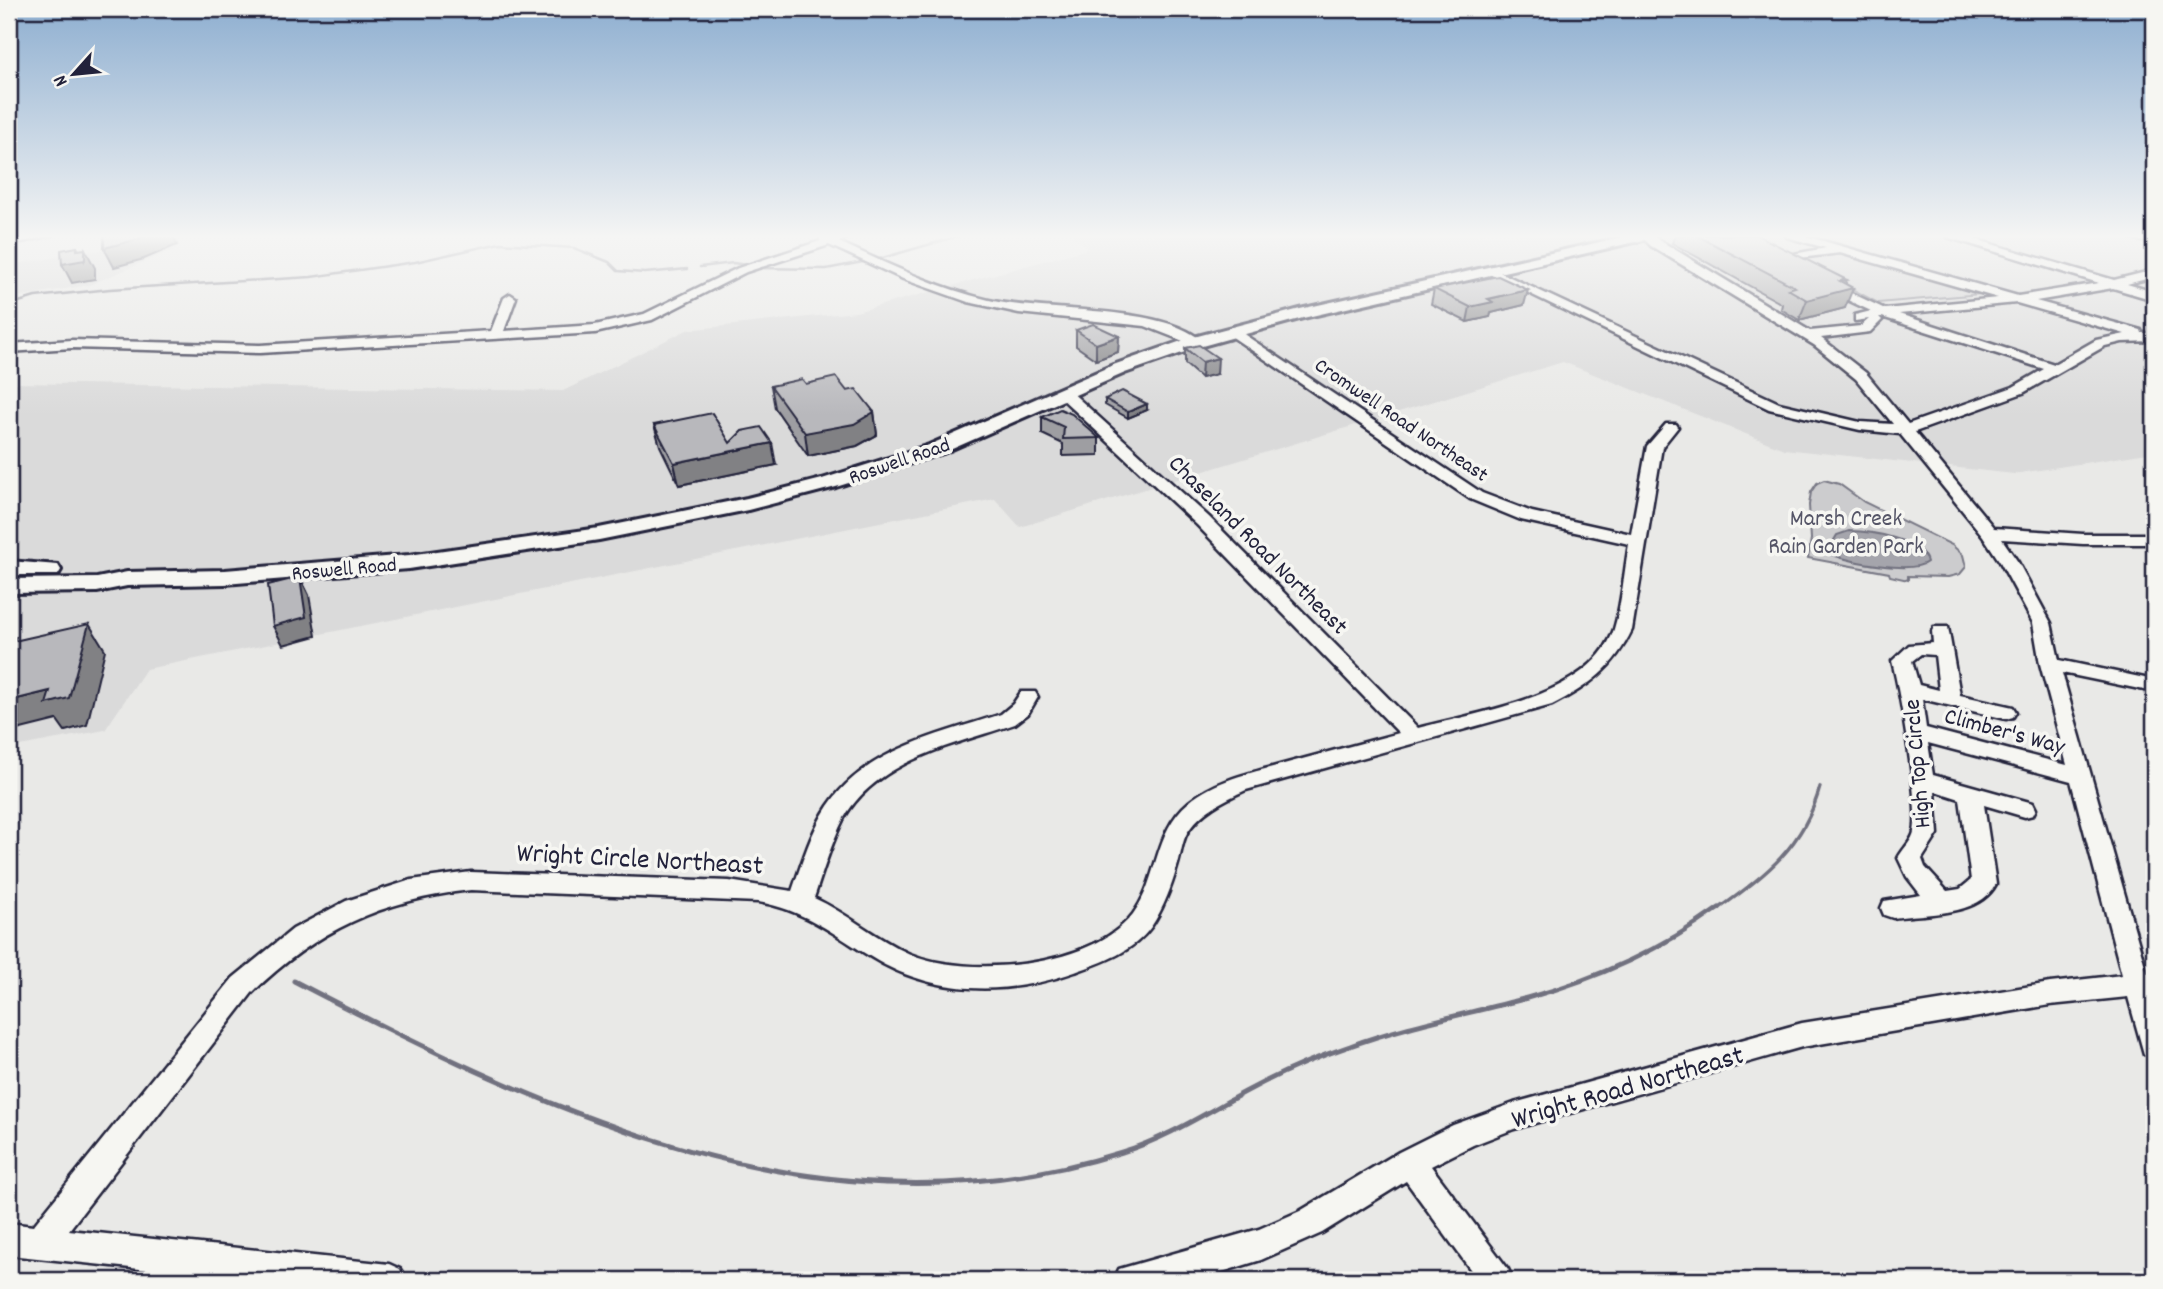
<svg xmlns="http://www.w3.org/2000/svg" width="2163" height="1289" viewBox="0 0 2163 1289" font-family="Dekko,sans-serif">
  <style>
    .built { fill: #dadada }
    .green { fill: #ccccce; stroke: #777784; stroke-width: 2 }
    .water { fill: #a5a5ac; stroke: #71717f; stroke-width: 2 }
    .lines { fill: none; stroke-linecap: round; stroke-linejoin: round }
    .stream-far2 { stroke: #71717f; stroke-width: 2.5 }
    .stream-far1 { stroke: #71717f; stroke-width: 3.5 }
    .stream { stroke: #71717f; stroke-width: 5 }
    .minor-casing { stroke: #22223b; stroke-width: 5 }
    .major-casing { stroke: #22223b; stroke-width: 6 }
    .minor { fill: #f6f6f2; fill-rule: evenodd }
    .major { fill: #f6f6f2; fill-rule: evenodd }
    .wall { fill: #9e9ea2; stroke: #22223b; stroke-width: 2 }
    .shaded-wall { fill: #818184; stroke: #22223b; stroke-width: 2 }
    .building { fill: #b8b8bc; stroke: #22223b; stroke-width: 2 }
    .labels { text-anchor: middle; stroke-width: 7; stroke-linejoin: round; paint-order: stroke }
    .far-street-label { font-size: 21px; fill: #22223b; stroke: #f6f6f2 }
    .park-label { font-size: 24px; fill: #555567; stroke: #f6f6f2 }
    .street-label { font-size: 24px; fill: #22223b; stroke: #f6f6f2 }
    .near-street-label { font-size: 28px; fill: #22223b; stroke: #f6f6f2 }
  </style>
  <rect width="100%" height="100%" fill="#e9e9e7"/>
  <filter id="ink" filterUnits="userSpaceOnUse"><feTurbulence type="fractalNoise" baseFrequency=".0143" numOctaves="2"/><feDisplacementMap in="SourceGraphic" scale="14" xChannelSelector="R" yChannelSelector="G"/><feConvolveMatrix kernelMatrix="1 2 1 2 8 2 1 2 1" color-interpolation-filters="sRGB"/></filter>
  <g filter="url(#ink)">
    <path class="built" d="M1072,235h1082v217l-140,22 -230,-25 -221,-87 -543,165 -25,-28 -849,170 -41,61 -96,18v-365l554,8 124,-61 169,-18 232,-63z
      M181,237l-6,12 -86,36 -80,13v-33z"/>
    <path class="green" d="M1843,254l138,40 -103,9 -83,-44z
      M1824,480l15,4 25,18 88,43 11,10 3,12 -6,7 -12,3 -40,-1v4l-18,-4 -1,-3 -81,-15 3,-19 -2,-34 2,-13 6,-9z"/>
    <path class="water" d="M1849,531c21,0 73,8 78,31 -14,12 -78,0 -96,-8l-1,-7 7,-12z"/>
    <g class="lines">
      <path class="stream-far2" d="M879,259l83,-24
        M700,267l33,-4 14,2
        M755,268l71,1 42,-8
        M9,305l26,-8 75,-8 201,-12 104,-15 85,-19 74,5 35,14 9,9 27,2 42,-4"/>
      <path class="stream-far1" d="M1717,910c48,-34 87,-64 103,-123"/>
      <path class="stream" d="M294,981c257,134 533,264 828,171 45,-14 82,-38 123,-60 33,-18 69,-34 105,-46 57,-21 118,-32 177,-48 69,-19 134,-48 192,-90"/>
      <defs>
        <path id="minor" d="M31,235h21l-43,10v-6z
          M839,235h15l-15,7c49,22 98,46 150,58 54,13 175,4 214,42l-7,4 -51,-20 -126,-13 -51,-11 -65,-23 -74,-34 -83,27 -94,48 -57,13 -335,20 -188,-5 -63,4v-8l63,-4 188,5 231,-14 13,-33 6,-4 6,4 -12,33 91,-6 49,-11 94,-46 82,-27v-4z
          M1640,235h11l159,96 51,-5 8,-7 -14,2v-6l16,-4 -47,-22 -2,-3 6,-4 57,27 113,-11 -158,-45 -57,7v-4l43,-8 -39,-11 -1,-2h16l216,61 81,-13 -152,-46 -1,-2h15l153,45 40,-10v7l-27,7 27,8v8l-41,-12 -77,13 105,29 1,3h12v8l-32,1 -17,4 -82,47 -108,39 79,96 89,6h71v10h-71l-81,-5 16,23 33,61 8,37 95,20v12l-92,-19 85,300 7,-1v85l-10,-3 -16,-57 -78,8 -248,42 -288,82 -41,16 -42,21 77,103 5,11h-35l-72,-99 -84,52 -61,27 -65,20h-82l5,-11 140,-40 41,-18 99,-59 54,-27 61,-22 288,-80 248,-40 72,-8 -51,-194 -143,-38 5,32 100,28 3,6 -3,6 -8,2 -41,-12 12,79c-17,33 -71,29 -103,34l-9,-3 -3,-7 3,-7 37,-6 -14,-18 -9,-19c4,-8 12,-15 15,-23 9,-21 -14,-147 -21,-174l17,-16 24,-2 -1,-12 2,-4h14l12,68 53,12 3,5 -3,5 -7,2 -84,-20 4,29 141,37 -27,-101 -7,-41 -33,-61 -17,-26 -83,-102 -40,-4 -91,-21 -286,-138 10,-2 286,134 81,19 33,2 -37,-45 -42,-34 -163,-99zM2017,303l108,31 -29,6 -42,24 -155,-50zM1879,317h3l162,52 -31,18 -105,37 -42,-51 -45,-35 49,-6 12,-12zM1921,654l14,1 4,35 -20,-5 -7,-24zM1935,791l25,8 11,81 -11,9 -13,2 -22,-24 -3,-8 16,-25z
          M2126,235l28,3v6l-27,-7z
          M1233,327l249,166 50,19 99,22 16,-88 19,-22h10l2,3 -16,20 -30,183c-18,38 -43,56 -80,75l-306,85c-22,10 -46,22 -59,43 -5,9 -6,21 -9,31 -6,21 -14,44 -27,63 -18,25 -48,35 -76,45 -68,24 -141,24 -204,-15 -37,-23 -69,-48 -113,-55l-287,-12c-89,10 -155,40 -219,103l-183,237 320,34 11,5 5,11h-162l-234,-25v-32l24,3 200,-248 60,-49 53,-28 65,-21 60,-8 258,9 63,10c10,-28 19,-60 36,-85 38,-57 111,-71 173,-92l12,-10 8,-12h14l3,5 -10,17 -13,10c-58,20 -137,35 -171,94 -13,25 -21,54 -30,80 33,15 62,41 96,56 59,24 181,14 223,-40 26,-35 20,-82 56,-112 29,-24 67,-30 102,-40 36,-10 72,-19 108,-29l-202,-208 -139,-130v-6h10l141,128 209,211c59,-16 174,-31 196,-99 8,-26 10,-57 15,-85l-108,-24 -51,-21 -242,-165v-6z"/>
        <path id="major" d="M1631,235h24l-7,4 -345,79 -101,28 -77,27 -182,80 -107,34 -88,23 -149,30 -190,29 -184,15 -98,2 -30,6 -88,1v-14l88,-1 30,-6 98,-2 184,-15 190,-27 148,-30 75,-19 107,-34 184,-80 77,-27 110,-29z
          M9,561l49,4 3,5 -3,5h-49z"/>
      </defs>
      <use href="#minor" class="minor-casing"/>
      <use href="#major" class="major-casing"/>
      <use href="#minor" class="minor"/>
      <use href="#major" class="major"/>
    </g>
    <path class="wall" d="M1675,235h82l89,49 -1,24 -46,12 -18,-11 1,-5 -110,-61z
      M1434,289l90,16 -33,8 -1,4 -23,5 -36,-18z
      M1076,330l43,6 -1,16 -22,8 -20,-14z
      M1185,348l32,26 -16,4 -16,-14z
      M806,384l41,7 27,21 3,23 -20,11 -49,10 -33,-48 -4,-22z
      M1105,399l42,11 -19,8 -23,-13z
      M1042,417l57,21v17l-36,1v-12l-21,-10z
      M654,425l76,18 46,22 -97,20 -19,-39z"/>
    <path class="shaded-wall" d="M149,235h24l4,10 -33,14 -30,8 -10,-19z
      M77,247l7,13 1,-11 10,19v11l-23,4 -10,-19 15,-14z
      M1847,280l-4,10 10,-2 -8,20 -46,12 8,-20 33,-19z
      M1528,290l-4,15 -33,8 -1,4 -23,5 3,-15 18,-8z
      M1119,336l-1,16 -22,8v-16z
      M1218,358l-1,16 -16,4 1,-16z
      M1147,404v6l-19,8v-6z
      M874,412l3,23 -20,11 -49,10 -3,-23z
      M772,443l4,22 -97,20 -5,-22z
      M300,577l9,18 7,41 -33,9 -10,-19z
      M89,624l16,26 -18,75 -22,6 -8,-11 -48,12v-31l41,-10z"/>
    <path class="building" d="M104,235h45l-14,5 -31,8z
      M1696,235h61l90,45 -7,1 13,7 -46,12 -19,-11 7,-2z
      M77,247v3l8,-1v11l-23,4 -1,-14z
      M1498,276l30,14 -40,9 5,3 -23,5 -36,-18z
      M1093,324l26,12 -23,8 -20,-14z
      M1199,345l19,13 -16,4 -17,-14z
      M836,377l11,14 9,-2 18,23 -20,12 -49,9 -34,-47 31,-7 4,5z
      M1122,391l25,13 -19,8 -23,-13z
      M1060,409l12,5 27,24 -36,1 1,-12 -22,-10z
      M712,413l18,30 12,-12 19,-4 11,16 -98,20 -20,-38z
      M300,577l6,40 -33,9 -5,-41z
      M89,624l-20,74 -23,6 4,-13 -41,10v-63l7,-1 -2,4z"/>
  </g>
  <linearGradient id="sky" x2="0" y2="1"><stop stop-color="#8daed0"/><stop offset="0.57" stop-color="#f5f5f4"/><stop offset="1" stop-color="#f5f5f4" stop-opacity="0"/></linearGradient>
  <rect width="2163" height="415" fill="url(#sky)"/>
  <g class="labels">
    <g class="far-street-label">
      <text transform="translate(1402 419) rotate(34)" y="7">Cromwell Road Northeast</text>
      <text transform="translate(899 460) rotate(-19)" y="7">Roswell Road</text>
      <text transform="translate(344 568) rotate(-5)" y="7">Roswell Road</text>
    </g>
    <g class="park-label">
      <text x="1846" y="525">Marsh Creek<tspan x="1846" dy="28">Rain Garden Park</tspan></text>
    </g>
    <g class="street-label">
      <text transform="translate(1259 544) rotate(45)" y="8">Chaseland Road Northeast</text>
      <text transform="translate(2005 730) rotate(15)" y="8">Climber's Way</text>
      <text transform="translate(1916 764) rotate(-95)" y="8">High Top Circle</text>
    </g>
    <g class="near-street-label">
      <text transform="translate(640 857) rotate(3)" y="10">Wright Circle Northeast</text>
      <text transform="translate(1627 1085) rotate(-16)" y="10">Wright Road Northeast</text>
    </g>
  </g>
  <rect width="2163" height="1289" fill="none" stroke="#f6f6f2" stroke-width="35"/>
  <rect x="18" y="18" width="2128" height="1254" fill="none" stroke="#22223b" stroke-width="2.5" filter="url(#ink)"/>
  <g transform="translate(74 74) rotate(243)" stroke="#f6f6f2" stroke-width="5" paint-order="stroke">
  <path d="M0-5L12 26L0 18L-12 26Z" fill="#22223b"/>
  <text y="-10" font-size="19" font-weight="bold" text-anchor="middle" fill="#22223b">N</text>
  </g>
</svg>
